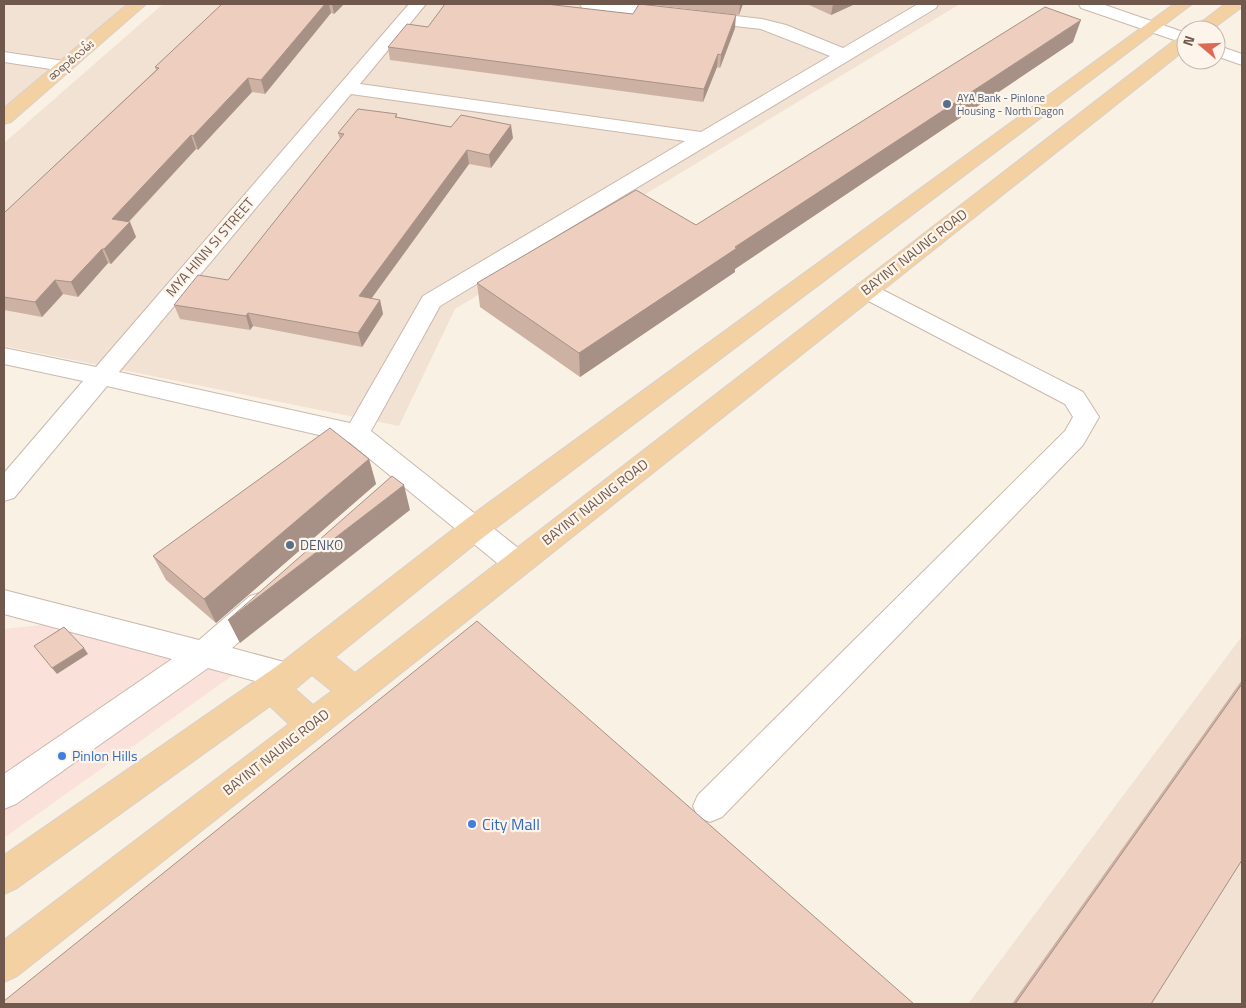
<svg xmlns="http://www.w3.org/2000/svg" width="1246" height="1008" viewBox="0 0 1246 1008" font-family="'Titillium Web','Noto Sans Myanmar',sans-serif">
  <style>
    .residential { fill: #f1e2d4 }
    .commercial { fill: #fae2da }
    .lines { fill: none; stroke-linecap: round; stroke-linejoin: round }
    .minor-casing { stroke: #cbb8ac; stroke-width: 2 }
    .major-casing { stroke: #d7d0cd; stroke-width: 2 }
    .minor { fill: #fff; fill-rule: evenodd }
    .major { fill: #f4d1a3; fill-rule: evenodd }
    .wall { fill: #cdb2a4 }
    .shaded-wall { fill: #a79186 }
    .building { fill: #eecfbf; stroke: #a79186 }
    .service-dot { fill: #5c6f8a; stroke: #fdf5eb; stroke-width: 2 }
    .shop-dot { fill: #3f7fe0; stroke: #fdf5eb; stroke-width: 2 }
    .labels { text-anchor: middle; stroke-width: 4.5; stroke-linejoin: round; paint-order: stroke }
    .far-street-label { font-size: 11px; fill: #71584c; stroke: #fdf5eb }
    .far-service-label { font-size: 11px; fill: #4e5e75; stroke: #fdf5eb; text-anchor: start }
    .street-label { font-size: 14px; fill: #71584c; stroke: #fdf5eb }
    .service-label { font-size: 14px; fill: #4e5e75; stroke: #fdf5eb; text-anchor: start }
    .shop-label { font-size: 14px; fill: #366cbe; stroke: #fdf5eb; text-anchor: start }
    .near-shop-label { font-size: 16px; fill: #366cbe; stroke: #fdf5eb; text-anchor: start }
  </style>
  <rect width="100%" height="100%" fill="#faf1e5"/>
  <path class="residential" d="M4,4h125l-125,105z
    M163,4h797l-505,305 -56,117 -395,-80v-203z
    M1242,636v368h-274z"/>
  <path class="commercial" d="M50,624l186,49 -232,165v-209z"/>
  <g class="lines">
    <defs>
      <path id="minor" d="M409,4h17l-66,80 341,48 129,-76 -69,-27 -173,-20 -6,-1 -2,-4h50l132,15 24,6 57,23 75,-44h20l-2,4 -496,298 -69,125 156,124 4,8 -4,8 -10,4 -10,-4 -158,-129 -242,-56 -93,112 -10,3v-28l79,-92 -79,-17v-16l92,19zM351,94l334,47 -262,155 -73,127 -231,-51z
        M1079,4h23l84,29v11l-105,-36z
        M1216,45l26,9v11l-26,-9z
        M4,52l60,9 6,1 3,4 -3,4 -6,1 -60,-9z
        M865,283l8,2 210,107 16,25 -16,28 -361,372 -12,5 -12,-5 -5,-11 5,-11 367,-364 8,-14 -8,-13 -208,-109 -3,-5 3,-5z
        M4,590l195,50 51,-44 10,-3 10,3 5,9 -5,9 -38,34 67,18 5,10 -5,10 -11,4 -80,-22 -192,136 -12,5v-35l168,-115 -168,-45z"/>
      <path id="major" d="M128,4h18l-135,118 -7,2v-16z
        M1174,4h18l-707,532 -150,121 20,16 825,-637 6,-1v14l-863,686 -306,241 -13,6v-42l285,-216 -19,-18 -253,182 -13,6v-39l273,-189 188,-146zM312,675l20,16 -19,14 -18,-16z
        M1225,4h17v3l-31,23h-20z"/>
    </defs>
    <use href="#minor" class="minor-casing"/>
    <use href="#major" class="major-casing"/>
    <use href="#minor" class="minor"/>
    <use href="#major" class="major"/>
  </g>
  <path class="wall" d="M222,4h122l-10,10 -3,-1 -66,81 -13,-2 -54,58 -2,-1 -67,73h1l6,15 -25,27 -3,-1 -30,34 -15,-3 -21,23 -38,-7v-97l152,-143 -1,-3z
    M646,4h97l-4,11z
    M807,4h48l-24,11z
    M428,27l307,1 -15,40 -3,-1 -14,35 -313,-42 -2,-13z
    M1073,42l-338,227v3l-155,105 -100,-70 -3,-24 219,-58z
    M397,114v3l116,21 -22,30 -22,-4 -98,135 9,1 3,14 -21,33 -109,-21 -3,4 -70,-11 -6,-14 54,-25 112,-141 -2,-6z
    M369,459l7,25 -160,139 -50,-43 -13,-24z
    M1242,680v180l-91,144h-139z"/>
  <path class="shaded-wall" d="M325,4h4l2,9 -66,81 -4,-14z
    M332,4h12l-10,10z
    M740,4h3l-4,11z
    M833,4h22l-24,11z
    M736,15l-1,13 -15,40 1,-13z
    M1081,20l-8,22 -338,227v3l-155,105 -1,-24 156,-106z
    M718,54l-1,13 -14,35 1,-13z
    M248,78l4,14 -54,58 -5,-14z
    M511,125l2,13 -22,30 -2,-13z
    M191,135l5,14 -78,84 -6,-14z
    M467,150l2,14 -106,146 -4,-14z
    M130,222l6,15 -25,27 -7,-15z
    M102,249l6,14 -30,34 -7,-15z
    M55,280l8,14 -21,23 -7,-15z
    M380,300l3,14 -21,33 -4,-14z
    M248,313l5,13 -3,4 -4,-14z
    M369,459l7,25 -160,139 -12,-24z
    M404,485l6,25 -170,133 -12,-23z
    M84,648l4,6 -31,20 -5,-6z"/>
  <path class="building" d="M222,4h103l-64,76 -13,-2 -55,58 -2,-1 -79,84 18,3 -26,27h-2l-31,33 -16,-2 -20,22 -31,-5v-84l155,-145 -4,-1z
    M445,4h101l87,10 6,-10 97,11 -15,40 -3,-1 -14,35 -316,-42 19,-23 21,3z
    M1045,7l36,13 -346,227 2,1 -158,105 -102,-70 159,-93 60,35z
    M358,109l39,5 -2,3 56,10 10,-12 50,10 -22,30 -22,-5 -108,146 21,4 -22,33 -110,-20 -2,3 -72,-11 24,-30 30,5 116,-146 -6,-1z
    M330,428l39,31 -165,140 -51,-43z
    M392,476l12,9 -176,135z
    M477,621l437,383h-910v-3z
    M64,627l20,21 -32,20 -18,-22z
    M1242,684v176l-91,144h-136z"/>
  <g class="service-dot">
    <circle cx="947" cy="104" r="5"/>
    <circle cx="290" cy="545" r="5"/>
  </g>
  <g class="shop-dot">
    <circle cx="62" cy="756" r="5"/>
    <circle cx="472" cy="824" r="5"/>
  </g>
  <g class="labels">
    <g class="far-street-label">
      <text transform="translate(71 60) rotate(-40)" y="4">ဆရာစံလမ်း</text>
    </g>
    <g class="far-service-label">
      <text x="957" y="102">AYA Bank - Pinlone<tspan x="957" dy="13">Housing - North Dagon</tspan></text>
    </g>
    <g class="street-label">
      <text transform="translate(210 247) rotate(-49)" y="5">MYA HINN SI STREET</text>
      <text transform="translate(914 252) rotate(-38)" y="5">BAYINT NAUNG ROAD</text>
      <text transform="translate(595 502) rotate(-38)" y="5">BAYINT NAUNG ROAD</text>
      <text transform="translate(276 752) rotate(-38)" y="5">BAYINT NAUNG ROAD</text>
    </g>
    <g class="service-label">
      <text x="300" y="550">DENKO</text>
    </g>
    <g class="shop-label">
      <text x="72" y="761">Pinlon Hills</text>
    </g>
    <g class="near-shop-label">
      <text x="482" y="830">City Mall</text>
    </g>
  </g>
  <rect width="1246" height="1008" fill="none" stroke="#71584c" stroke-width="10"/>
  <g transform="translate(1201 45) rotate(289)"><circle r="24" fill="#fdf5eb" stroke="#c5b6ab"/>
  <path d="M0-4L9 19L0 12L-9 19Z" fill="#db6b54"/>
  <text y="-8" font-size="14" font-weight="bold" text-anchor="middle" fill="#71584c">N</text>
  </g>
</svg>
